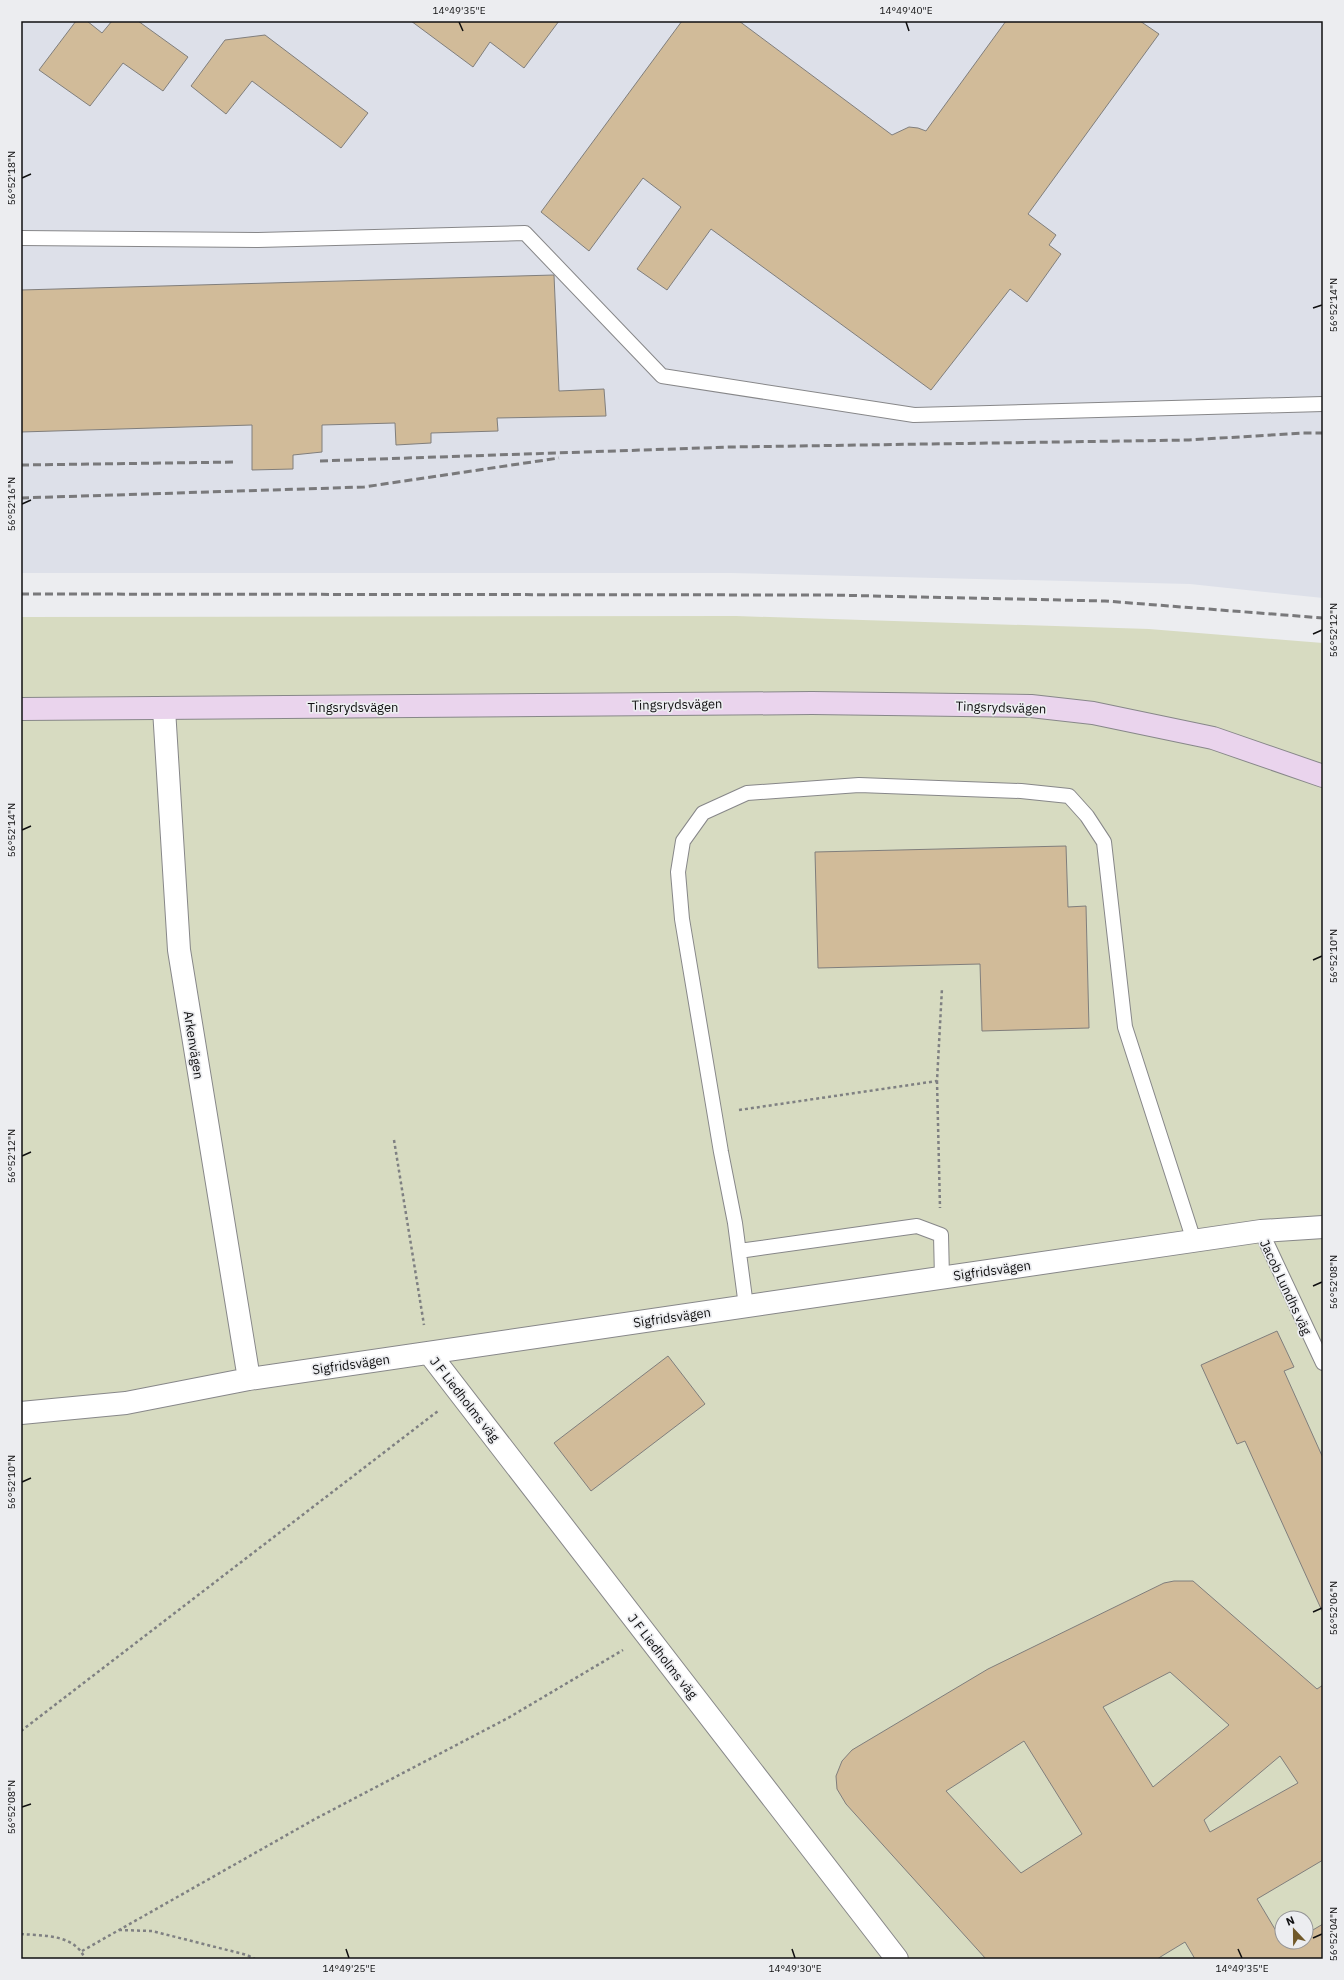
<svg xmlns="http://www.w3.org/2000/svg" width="1344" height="1980" viewBox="0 0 1344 1980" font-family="'IBM Plex Sans',sans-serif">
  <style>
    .built { fill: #dde0e9 }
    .green { fill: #d7dbc1; fill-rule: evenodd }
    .building { fill: #d1bb99; stroke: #807e7c; fill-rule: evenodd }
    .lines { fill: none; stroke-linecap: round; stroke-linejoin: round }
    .lane-casing { stroke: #878789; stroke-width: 16 }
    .street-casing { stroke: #878789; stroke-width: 24 }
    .secondary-casing { stroke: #878789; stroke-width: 24 }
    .path { stroke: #7f8082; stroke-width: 2.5; stroke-dasharray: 3 3; stroke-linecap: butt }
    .lane { stroke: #fff; stroke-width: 14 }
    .street { stroke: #fff; stroke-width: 22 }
    .secondary { stroke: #ead4ed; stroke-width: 22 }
    .rail { stroke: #79797b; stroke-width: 3; stroke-dasharray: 8 4; stroke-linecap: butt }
    .ticks { fill: none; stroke: #0f0f10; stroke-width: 1.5 }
    .labels { text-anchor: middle; stroke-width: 3.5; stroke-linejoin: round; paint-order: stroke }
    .street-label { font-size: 13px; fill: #0f0f10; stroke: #ecedf0 }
    .neatline { fill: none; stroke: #0f0f10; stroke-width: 1.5 }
    .ticks-label { font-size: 10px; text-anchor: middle; fill: #0f0f10 }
  </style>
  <rect width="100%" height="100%" fill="#ecedf0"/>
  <path class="built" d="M21,21h1302v577l-133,-14 -459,-11h-710z"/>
  <path class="green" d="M736,616l413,13 174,14v1316h-1302v-1342zM1282,1918h24v24h-24z"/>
  <path class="building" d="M76,21h11l15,12 10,-12h26l50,36 -25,34 -40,-28 -33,43 -51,-36z
    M411,21h148l-35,47 -34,-26 -17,25z
    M682,21h57l153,114 17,-8 9,1 8,3 80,-110h134l19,13 -131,180 28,21 -7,10 12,9 -34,48 -17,-13 -79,101 -220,-161 -44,61 -30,-21 44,-62 -38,-29 -54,73 -48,-39z
    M265,35l103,78 -27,35 -89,-67 -26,33 -35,-28 34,-46z
    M554,275l5,116 45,-2 2,27 -109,2 1,13 -67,2v10l-35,2 -1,-22 -73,2v27l-29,3v14l-41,1v-45l-231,7v-142z
    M1066,846l2,61 18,-1 3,122 -107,3 -2,-67 -162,4 -3,-116z
    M1277,1331l17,36 -10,4 39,87v155l-78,-172 -8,3 -36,-79z
    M668,1356l37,48 -114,87 -37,-48z
    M1174,1581h19l124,108 6,-4v175l-66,39 28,47 7,-4h14v-8l17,-10v35h-128l-10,-17 -28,17h-171l-140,-155 -9,-15 -1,-13 6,-15 10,-11 136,-81 176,-86zM1170,1672l59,53 -76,62 -50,-80zM1024,1741l58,93 -61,39 -75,-82zM1280,1756l18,27 -88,49 -6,-12z"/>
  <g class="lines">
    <defs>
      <path id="lane" d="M21,238l237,2 267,-7 137,143 252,39 409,-11
        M1261,1231l62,132
        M739,1251l178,-25 24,9 1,43
        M746,1306l-11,-83 -14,-71 -39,-233 -4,-47 5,-31 20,-28 44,-20 112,-8 162,6 48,5 18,20 17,26 21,185 69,214"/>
      <path id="street" d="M164,709l15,241 70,429
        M429,1353l468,606
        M21,1413l105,-10 123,-24 1012,-148 62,-4"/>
      <path id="secondary" d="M21,709l791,-6 219,3 62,7 120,25 110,38"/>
    </defs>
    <use href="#lane" class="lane-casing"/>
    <use href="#street" class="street-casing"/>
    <use href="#secondary" class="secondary-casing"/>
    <path class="path" d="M937,1081l3,127
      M739,1110l198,-29 5,-93
      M394,1140l30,185
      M21,1731l417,-320
      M119,1930l33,1 95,24 8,4
      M21,1934c23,2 54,0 64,25
      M82,1951l233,-132 193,-101 115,-68"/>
    <use href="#lane" class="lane"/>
    <use href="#street" class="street"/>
    <use href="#secondary" class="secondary"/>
    <path class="rail" d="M320,461l411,-14 458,-7 114,-7h20
      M21,465l216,-3
      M21,498l343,-11 195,-29
      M21,594l808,1 276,6 218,17"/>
  </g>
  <path class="ticks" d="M459,22l4,9M906,22l3,9M22,178l9,-4M1313,308l9,-3M22,504l9,-4M1313,634l9,-4M22,830l9,-4M1313,960l9,-4M22,1156l9,-4M1313,1286l9,-4M22,1482l9,-4M1313,1612l9,-4M22,1807l9,-3M1313,1938l9,-4M346,1949l3,9M792,1949l3,9M1238,1949l4,9"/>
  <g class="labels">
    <g class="street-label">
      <text transform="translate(677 704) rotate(-1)" y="5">Tingsrydsvägen</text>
      <text x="353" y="712">Tingsrydsvägen</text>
      <text transform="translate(1001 707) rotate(2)" y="5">Tingsrydsvägen</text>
      <text transform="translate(194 1045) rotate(81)" y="5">Arkenvägen</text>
      <text transform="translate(992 1270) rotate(-8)" y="5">Sigfridsvägen</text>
      <text transform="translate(1286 1287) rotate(65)" y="5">Jacob Lundhs väg</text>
      <text transform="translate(672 1317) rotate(-8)" y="5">Sigfridsvägen</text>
      <text transform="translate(351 1364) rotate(-8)" y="5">Sigfridsvägen</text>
      <text transform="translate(465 1399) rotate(52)" y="5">J F Liedholms väg</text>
      <text transform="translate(663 1656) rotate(52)" y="5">J F Liedholms väg</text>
    </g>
  </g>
  <rect width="1344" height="1980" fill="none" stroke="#ecedf0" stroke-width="44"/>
  <g transform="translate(1294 1930) rotate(338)"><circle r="19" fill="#ecedf0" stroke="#949496"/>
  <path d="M0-3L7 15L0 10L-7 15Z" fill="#715929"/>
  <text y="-6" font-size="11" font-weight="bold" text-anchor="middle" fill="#0f0f10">N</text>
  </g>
  <rect x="22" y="22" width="1300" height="1936" class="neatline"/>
  <g class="ticks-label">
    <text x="459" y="14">14°49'35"E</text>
    <text x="906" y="14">14°49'40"E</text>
    <text transform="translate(11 178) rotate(-90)" y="4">56°52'18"N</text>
    <text transform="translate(1333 305) rotate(-90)" y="4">56°52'14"N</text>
    <text transform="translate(11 504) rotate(-90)" y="4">56°52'16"N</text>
    <text transform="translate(1333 630) rotate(-90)" y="4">56°52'12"N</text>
    <text transform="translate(11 830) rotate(-90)" y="4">56°52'14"N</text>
    <text transform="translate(1333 956) rotate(-90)" y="4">56°52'10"N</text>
    <text transform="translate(11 1156) rotate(-90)" y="4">56°52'12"N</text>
    <text transform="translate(1333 1282) rotate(-90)" y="4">56°52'08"N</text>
    <text transform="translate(11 1482) rotate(-90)" y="4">56°52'10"N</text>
    <text transform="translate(1333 1608) rotate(-90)" y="4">56°52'06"N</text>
    <text transform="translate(11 1807) rotate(-90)" y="4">56°52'08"N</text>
    <text transform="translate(1333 1934) rotate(-90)" y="4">56°52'04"N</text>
    <text x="349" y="1972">14°49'25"E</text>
    <text x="795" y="1972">14°49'30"E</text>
    <text x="1242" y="1972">14°49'35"E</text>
  </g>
</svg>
